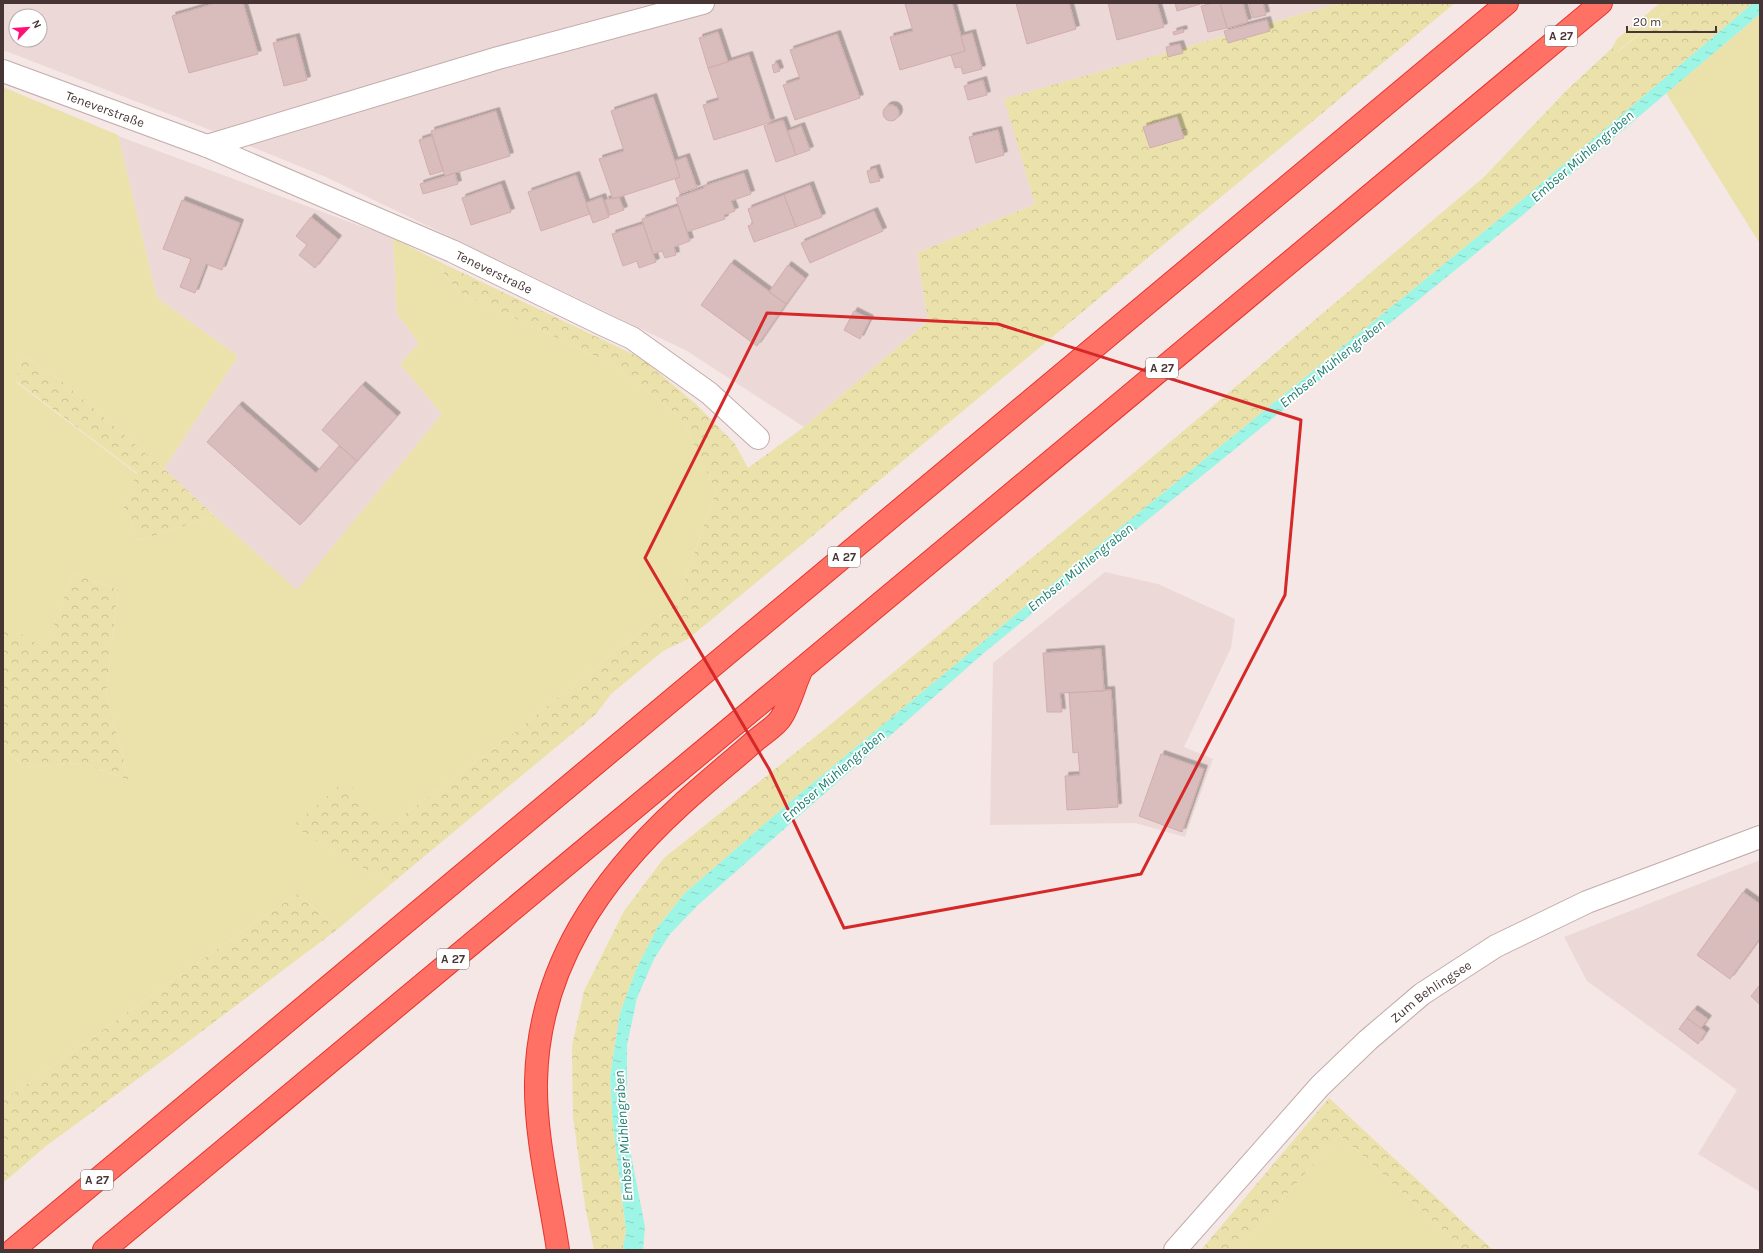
<svg xmlns="http://www.w3.org/2000/svg" width="1763" height="1253" viewBox="0 0 1763 1253" font-family="Karla,sans-serif">
  <style>
    .residential { fill: #ecd9d7; fill-rule: evenodd }
    .grass { fill: #ebe2ab }
    .forest { fill: url(#forest-crowns) }
    .water { fill: url(#water-ripples) }
    .building { fill: #d9bdbd; stroke: #d1adac; filter: url(#shadow) }
    .lines { fill: none; stroke-linecap: round; stroke-linejoin: round }
    .minor-casing { stroke: #c3acaa; stroke-width: 24 }
    .motorway-casing { stroke: #e8332b; stroke-width: 24 }
    .minor { stroke: #fff; stroke-width: 22 }
    .motorway { stroke: #ff7165; stroke-width: 22 }
    .marked { fill: none; stroke: #d62828; stroke-width: 3; stroke-linejoin: round }
    .labels { text-anchor: middle; stroke-width: 3.5; stroke-linejoin: round; paint-order: stroke }
    .shield { fill: #fff; stroke: #7e7171; stroke-width: 1 }
    .shield-label { font-size: 12px; font-weight: bold; fill: #473434 }
    .street-label { font-size: 13px; fill: #473434; stroke: #fff }
    .water-label { font-size: 14px; font-style: italic; fill: #1f7f6f; stroke: #fff }
  </style>
  <defs>
    <pattern id="forest-crowns" width="20" height="18" patternUnits="userSpaceOnUse"><rect width="20" height="18" fill="#ebe2ab"/><path d="M2 6a3 3 0 1 1 6 0M12 15a3 3 0 1 1 6 0" fill="none" stroke="#cbc294"/></pattern>
    <pattern id="water-ripples" width="26" height="14" patternUnits="userSpaceOnUse"><rect width="26" height="14" fill="#9df5e5"/><path d="M2 4q2-2 4 0t4 0M15 11q2-2 4 0t4 0" fill="none" stroke="#89d3c5"/></pattern>
    <filter id="shadow"><feDropShadow dx="3.5" dy="-3.5" stdDeviation="0" flood-color="#0004"/></filter>
  </defs>
  <rect width="100%" height="100%" fill="#f4e7e5"/>
  <path class="residential" d="M3,3h1337l-335,96 30,105 -118,49 11,68 -124,106 -117,-76 -361,-174 -121,-49 -202,-78zM16,16h24v24h-24z
    M118,136l275,102 4,76 22,29 -19,21 42,50 -145,177 -133,-122 74,-113 -81,-58z
    M1105,572l53,12 77,35 -4,29 -47,99 29,12 -28,78 -50,-14 -145,2 3,-162z
    M1760,860v332l-62,-38 39,-64 -150,-109 -23,-44z"/>
  <path class="grass" d="M1660,3h16l-59,49 -5,-4 5,-9z
    M1760,14v230l-94,-151z
    M3,87l115,48 39,163 81,58 -74,113 -102,-88 -40,-26 -6,27 121,92 -14,32 17,34 75,-24 82,74 145,-176 -42,-50 19,-21 -22,-29 -4,-76 51,26 -3,6 18,22 155,73 67,53 35,73 -39,111 -167,134 -125,93 -92,-3 98,58 -52,44 -42,-34 -119,82 -139,100 -36,24v-354l20,21 59,-4 47,17 -23,-86 12,-104 -45,-17 -28,77 -40,-26 -2,-7z
    M1340,1135l119,110 -7,5h-216z"/>
  <path class="forest" d="M1340,3h115l-767,636 -25,12 -52,43 -15,20 -205,170 -99,-58 54,-46 39,49 125,-93 167,-134 39,-111 -35,-73 -67,-53 -155,-73 -18,-22 3,-6 197,94 55,46 39,40 13,24 56,-41 124,-106 -11,-68 118,-49 -31,-105z
    M1676,3h77l-250,213 -399,325 -314,261 -105,91 -28,35 -21,42 -16,43 -10,64 3,49 13,104 -3,20h-29l-9,-44 -12,-90 -1,-70 12,-55 40,-80 40,-53 161,-129 267,-221 392,-331 83,-87 45,-42 6,4z
    M22,355l40,26 102,88 51,47 -75,24 -17,-34 14,-33 -121,-92z
    M73,573l45,17 -12,104 23,86 -47,-17 -59,4 -20,-21v-129l3,7 39,25z
    M297,894l42,34 -166,125 -127,93 -43,37v-83l36,-24 139,-100z
    M1329,1098l164,152h-41l7,-5 -119,-110 -104,115h-35z"/>
  <path class="water" d="M1753,3h7v11l-248,210 -527,428 -287,253 -28,29 -16,25 -17,39 -10,47v89l18,93 -2,23h-20l3,-20 -13,-104 -3,-49 10,-64 16,-43 21,-42 28,-35 105,-91 314,-261 399,-325z"/>
  <path class="building" d="M216,3h27l15,51 -69,19 -17,-57z
    M908,3h44l13,48 -65,19 -10,-33 23,-6 -8,-27z
    M1016,3h53l7,26 -49,15z
    M1108,3h49l7,24 -47,13z
    M1175,3h29l-27,8z
    M1214,3h6l7,25 -19,4 -7,-26z
    M1220,3h23l5,19 -21,6z
    M1249,3h14l3,12 -13,3z
    M1267,20l3,11 -42,12 -4,-12z
    M1183,29l1,3 -10,3 -1,-3z
    M718,32l10,30 -20,6 -9,-30z
    M972,33l10,36 -19,5 -2,-7 -6,1 -4,-13 14,-4 -4,-15z
    M837,34l23,64 -65,22 -12,-35 17,-6 -10,-29z
    M296,37l11,43 -23,6 -11,-43z
    M1180,44l3,9 -15,4 -2,-10z
    M749,55l22,67 -57,18 -11,-35 16,-5 -11,-32z
    M777,63l3,8 -6,2 -2,-8z
    M983,80l4,15 -19,5 -4,-14z
    M653,97l27,80 -67,22 -14,-40 25,-8 -13,-40z
    M883 113a8 8 0 1 1 16 0a8 8 0 1 1-16 0Z
    M496,111l14,45 -65,20 -14,-45z
    M1177,117l7,21 -34,10 -7,-21z
    M783,120l13,35 -20,7 -12,-36z
    M801,126l9,24 -14,5 -8,-24z
    M998,130l6,25 -28,8 -7,-26z
    M432,136l11,35 -13,4 -11,-35z
    M686,157l11,31 -17,5 -5,-14 5,-2 -5,-16z
    M876,168l4,13 -10,2 -3,-12z
    M455,173l3,11 -35,10 -3,-10z
    M744,173l7,21 -20,7 4,10 -11,4 1,4 -38,13 -11,-34 28,-10v-2z
    M576,175l14,39 -49,17 -13,-39z
    M501,184l10,28 -40,13 -9,-27z
    M810,185l12,32 -26,10 -12,-32z
    M784,195l12,32 -42,15 -6,-16 5,-2 -5,-15z
    M602,197l7,20 -16,6 -7,-20z
    M619,197l5,13 -14,5 -5,-15z
    M182,200l58,23 -18,47 -16,-6 -11,29 -15,-6 11,-28 -28,-10z
    M678,206l12,35 -16,6 2,8 -11,3 -3,-7 -9,3 -11,-35z
    M874,211l9,20 -73,32 -9,-20z
    M311,217l27,22 -23,29 -16,-13 8,-10 -11,-9z
    M643,224l13,38 -17,6 -2,-7 -14,5 -11,-32z
    M731,263l55,41 -29,42 -56,-41z
    M788,265l17,13 -19,26 -17,-12z
    M854,311l16,8 -10,20 -16,-9z
    M362,385l35,31 -40,45 -35,-31z
    M239,405l77,68 23,-27 18,15 -57,64 -93,-83z
    M1101,649l3,42 -44,2 2,19h-15l-4,-59z
    M1111,690l7,117 -51,3 -2,-34 15,-1 -2,-23 -5,1 -4,-60z
    M1161,754l43,15 -22,63 -43,-16z
    M1743,892l17,12v34l-30,41 -33,-24z
    M1760,985v18l-1,1 -8,-8z
    M1694,1009l14,10 -7,9 -14,-10z
    M1687,1018l19,14 -8,12 -19,-15z"/>
  <g class="lines">
    <defs>
      <g id="minor">
        <path id="s1" d="M3,71l204,75 245,105 150,73 30,14 77,55 49,45"/>
        <path d="M207,146l291,-88 205,-55"/>
        <path id="s2" d="M1175,1250l145,-164 48,-46 54,-46 74,-48 91,-44 173,-65"/>
      </g>
      <path id="motorway" d="M13,1250l1494,-1247
        M104,1250l1497,-1247
        M558,1250c-8,-54 -23,-114 -22,-168 2,-114 64,-203 145,-277 24,-22 50,-43 75,-65 7,-6 20,-14 25,-22 9,-14 13,-32 20,-47"/>
    </defs>
    <use href="#minor" class="minor-casing"/>
    <use href="#motorway" class="motorway-casing"/>
    <use href="#minor" class="minor"/>
    <use href="#motorway" class="motorway"/>
  </g>
  <path class="marked" d="M767,313l231,11 303,96 -16,175 -144,279 -297,54 -75,-159 -124,-211z"/>
  <g class="labels">
    <g class="shield">
      <rect x="1545" y="26" width="32" height="20" rx="3"/>
      <rect x="1146" y="358" width="32" height="20" rx="3"/>
      <rect x="828" y="547" width="32" height="20" rx="3"/>
      <rect x="437" y="949" width="32" height="20" rx="3"/>
      <rect x="81" y="1170" width="32" height="20" rx="3"/>
    </g>
    <g class="shield-label">
      <text x="1561" y="40">A 27</text>
      <text x="1162" y="372">A 27</text>
      <text x="844" y="561">A 27</text>
      <text x="453" y="963">A 27</text>
      <text x="97" y="1184">A 27</text>
    </g>
    <g class="street-label">
      <text dy="5" stroke="none"><textPath href="#s1" startOffset="109">Teneverstraße</textPath></text>
      <text dy="5" stroke="none"><textPath href="#s1" startOffset="531">Teneverstraße</textPath></text>
      <text dy="5" stroke="none"><textPath href="#s2" startOffset="365">Zum Behlingsee</textPath></text>
    </g>
    <g class="water-label">
      <text transform="translate(1582 156) rotate(-41)" y="5">Embser Mühlengraben</text>
      <text transform="translate(1332 363) rotate(-39)" y="5">Embser Mühlengraben</text>
      <text transform="translate(1080 567) rotate(-39)" y="5">Embser Mühlengraben</text>
      <text transform="translate(833 776) rotate(-41)" y="5">Embser Mühlengraben</text>
      <text transform="translate(623 1136) rotate(-94)" y="5">Embser Mühlengraben</text>
    </g>
  </g>
  <rect width="1763" height="1253" fill="none" stroke="#473434" stroke-width="8"/>
  <g transform="translate(28 28) rotate(65)"><circle r="19" fill="#ffffff" stroke="#b5aeae"/>
  <path d="M0-3L7 15L0 10L-7 15Z" fill="#ff1179"/>
  <text y="-6" font-size="11" font-weight="bold" text-anchor="middle" fill="#473434">N</text>
  </g>
  <path d="M1627 26v6h89v-6" fill="none" stroke="#473434" stroke-width="2"/>
  <text x="1633" y="26" font-size="12" fill="#473434" stroke="#ffffff" stroke-width="3" paint-order="stroke">20 m</text>
</svg>
